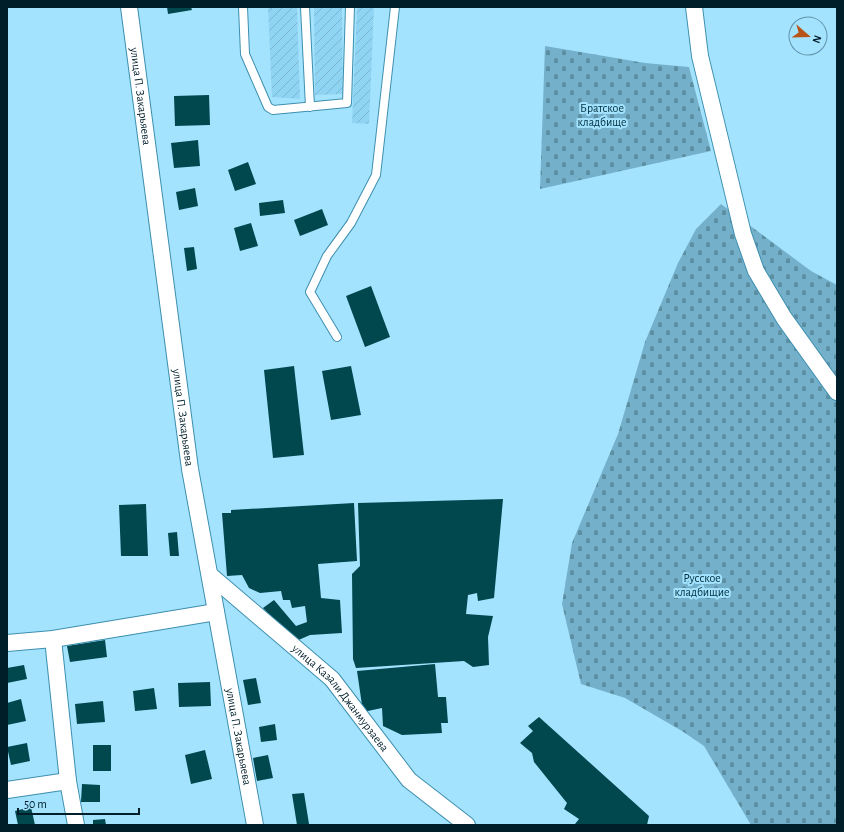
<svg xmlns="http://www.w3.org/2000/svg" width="844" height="832" viewBox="0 0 844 832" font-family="'Alegreya Sans',sans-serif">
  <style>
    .industrial { fill: url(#industrial-furrows) }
    .cemetery { fill: url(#cemetery-stones) }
    .building { fill: #00474e }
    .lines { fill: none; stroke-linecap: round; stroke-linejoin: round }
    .lane-casing { stroke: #3d8faf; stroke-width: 10 }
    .street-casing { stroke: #3d8faf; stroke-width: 18 }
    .lane { stroke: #fff; stroke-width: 8 }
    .street { stroke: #fff; stroke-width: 16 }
    .labels { text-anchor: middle; stroke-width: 4; stroke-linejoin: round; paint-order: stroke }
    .street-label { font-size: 12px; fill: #001e2a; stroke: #a4e3fe }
    .park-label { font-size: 12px; fill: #012f3f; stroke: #a4e3fe }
  </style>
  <defs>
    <pattern id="industrial-furrows" width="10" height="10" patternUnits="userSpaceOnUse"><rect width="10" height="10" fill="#90d4f3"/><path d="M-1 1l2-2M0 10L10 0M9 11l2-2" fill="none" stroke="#7ab6d0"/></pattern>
    <pattern id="cemetery-stones" width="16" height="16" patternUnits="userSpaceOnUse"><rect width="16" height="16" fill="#74b0c9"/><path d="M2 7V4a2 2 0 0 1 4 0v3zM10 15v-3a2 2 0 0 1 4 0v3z" fill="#5d8fa3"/></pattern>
  </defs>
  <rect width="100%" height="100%" fill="#a4e3fe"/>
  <path class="industrial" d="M268,7h29l3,92 -28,-2z
    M314,7h28l1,87 -28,1z
    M357,7h17l-5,117 -17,-1z"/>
  <path class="cemetery" d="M545,46l100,17 44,4 22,84 -171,38z
    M721,204l90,67 26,14v540h-86l-47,-79 -22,-15 -57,-33 -44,-14 -19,-80 10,-61 46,-109 27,-92 33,-79 18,-34z"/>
  <path class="building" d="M167,7h24l1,3 -24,4z
    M209,95l1,30 -35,1 -1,-30z
    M198,140l2,26 -26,2 -3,-25z
    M248,162l8,22 -21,7 -7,-21z
    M195,188l3,18 -19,4 -3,-18z
    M283,200l2,13 -25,3 -1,-13z
    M322,209l6,16 -28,11 -6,-16z
    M251,223l7,23 -18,5 -6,-23z
    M194,247l3,22 -10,2 -3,-23z
    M371,286l19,51 -25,10 -19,-51z
    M294,366l10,89 -31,3 -9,-88z
    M351,366l10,49 -30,5 -9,-49z
    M503,499l-9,99 -16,3 -1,-8 -9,2 -2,19 27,2 -5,21 1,28 -16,2 -9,-6 -108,7 -3,-9 -1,-85 8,-8 -2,-63z
    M354,503l3,58 -39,3 3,34 19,2 2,33 -32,2 -16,7 -31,-34 11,-8 22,26 11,-4 -2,-16 -13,2 -2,-8h-7l-2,-9 -21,2 -11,-5 -7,-13 -15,1 -5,-63h9v-3z
    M146,504l2,52h-27l-2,-51z
    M177,532l2,24h-9l-2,-23z
    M105,640l2,17 -37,5 -3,-16z
    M435,664l3,33h8l2,26h-7l1,10 -40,2 -19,-9 -1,-18 -19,4 -6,-41z
    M24,665l3,14 -20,4v-15z
    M256,678l5,25 -13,2 -5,-25z
    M210,682l1,24 -32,1 -1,-24z
    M154,688l3,21 -22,2 -2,-20z
    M21,699l5,22 -19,4v-22z
    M103,701l2,21 -28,2 -2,-20z
    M539,717l110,99 -2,9 -72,-1 4,-5 -15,-10 3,-6 -33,-41 -2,-9 -12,-10 13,-12 -5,-5z
    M275,724l2,16 -16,2 -2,-15z
    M27,743l3,18 -19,4 -4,-18z
    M93,745h18v26h-18z
    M205,750l7,29 -21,5 -6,-29z
    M268,755l5,23 -16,3 -4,-23z
    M82,784l18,1v17h-19z
    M304,793l5,31 -12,1 -5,-31z
    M31,807l4,18h-17l-3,-14z
    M105,819l1,6h-13v-5z"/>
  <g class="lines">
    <defs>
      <path id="lane" d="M243,7l2,47 23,53 5,3 74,-7 3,-96
        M305,7l5,100
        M337,337l-27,-45 17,-36 24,-33 25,-48 19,-168"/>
      <g id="street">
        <path id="s1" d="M129,7l61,462 65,356"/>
        <path d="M694,7l6,49 43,178 13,37 28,47 53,74"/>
        <path id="s2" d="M210,575l122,104 77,101 58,45"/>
        <path d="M53,639l15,142 8,44"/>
        <path d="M7,643l46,-4 163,-27"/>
        <path d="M7,790l61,-9"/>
      </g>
    </defs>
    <use href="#lane" class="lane-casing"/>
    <use href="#street" class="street-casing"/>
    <use href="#lane" class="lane"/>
    <use href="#street" class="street"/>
  </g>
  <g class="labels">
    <g class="street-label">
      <text dy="4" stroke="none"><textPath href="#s1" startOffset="90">улица П. Закарьяева</textPath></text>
      <text dy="4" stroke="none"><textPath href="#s1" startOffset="414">улица П. Закарьяева</textPath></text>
      <text dy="4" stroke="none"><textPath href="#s2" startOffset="180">улица Казали Джанмурзаева</textPath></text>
      <text dy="4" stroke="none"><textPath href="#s1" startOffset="738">улица П. Закарьяева</textPath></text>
    </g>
    <g class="park-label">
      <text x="602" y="112">Братское<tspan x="602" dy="14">кладбище</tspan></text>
      <text x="702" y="582">Русское<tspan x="702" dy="14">кладбищие</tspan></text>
    </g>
  </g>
  <rect width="844" height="832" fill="none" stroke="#001e2a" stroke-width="16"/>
  <g transform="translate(808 36) rotate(110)"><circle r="19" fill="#a4e3fe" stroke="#6294a9"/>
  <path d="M0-3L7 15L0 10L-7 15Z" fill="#b75519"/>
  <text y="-6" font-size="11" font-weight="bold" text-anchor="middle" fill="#001e2a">N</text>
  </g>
  <path d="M18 808v6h121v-6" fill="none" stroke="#001e2a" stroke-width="2"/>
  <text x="24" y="808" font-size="12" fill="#001e2a" stroke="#a4e3fe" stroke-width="3" paint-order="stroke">50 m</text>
</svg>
